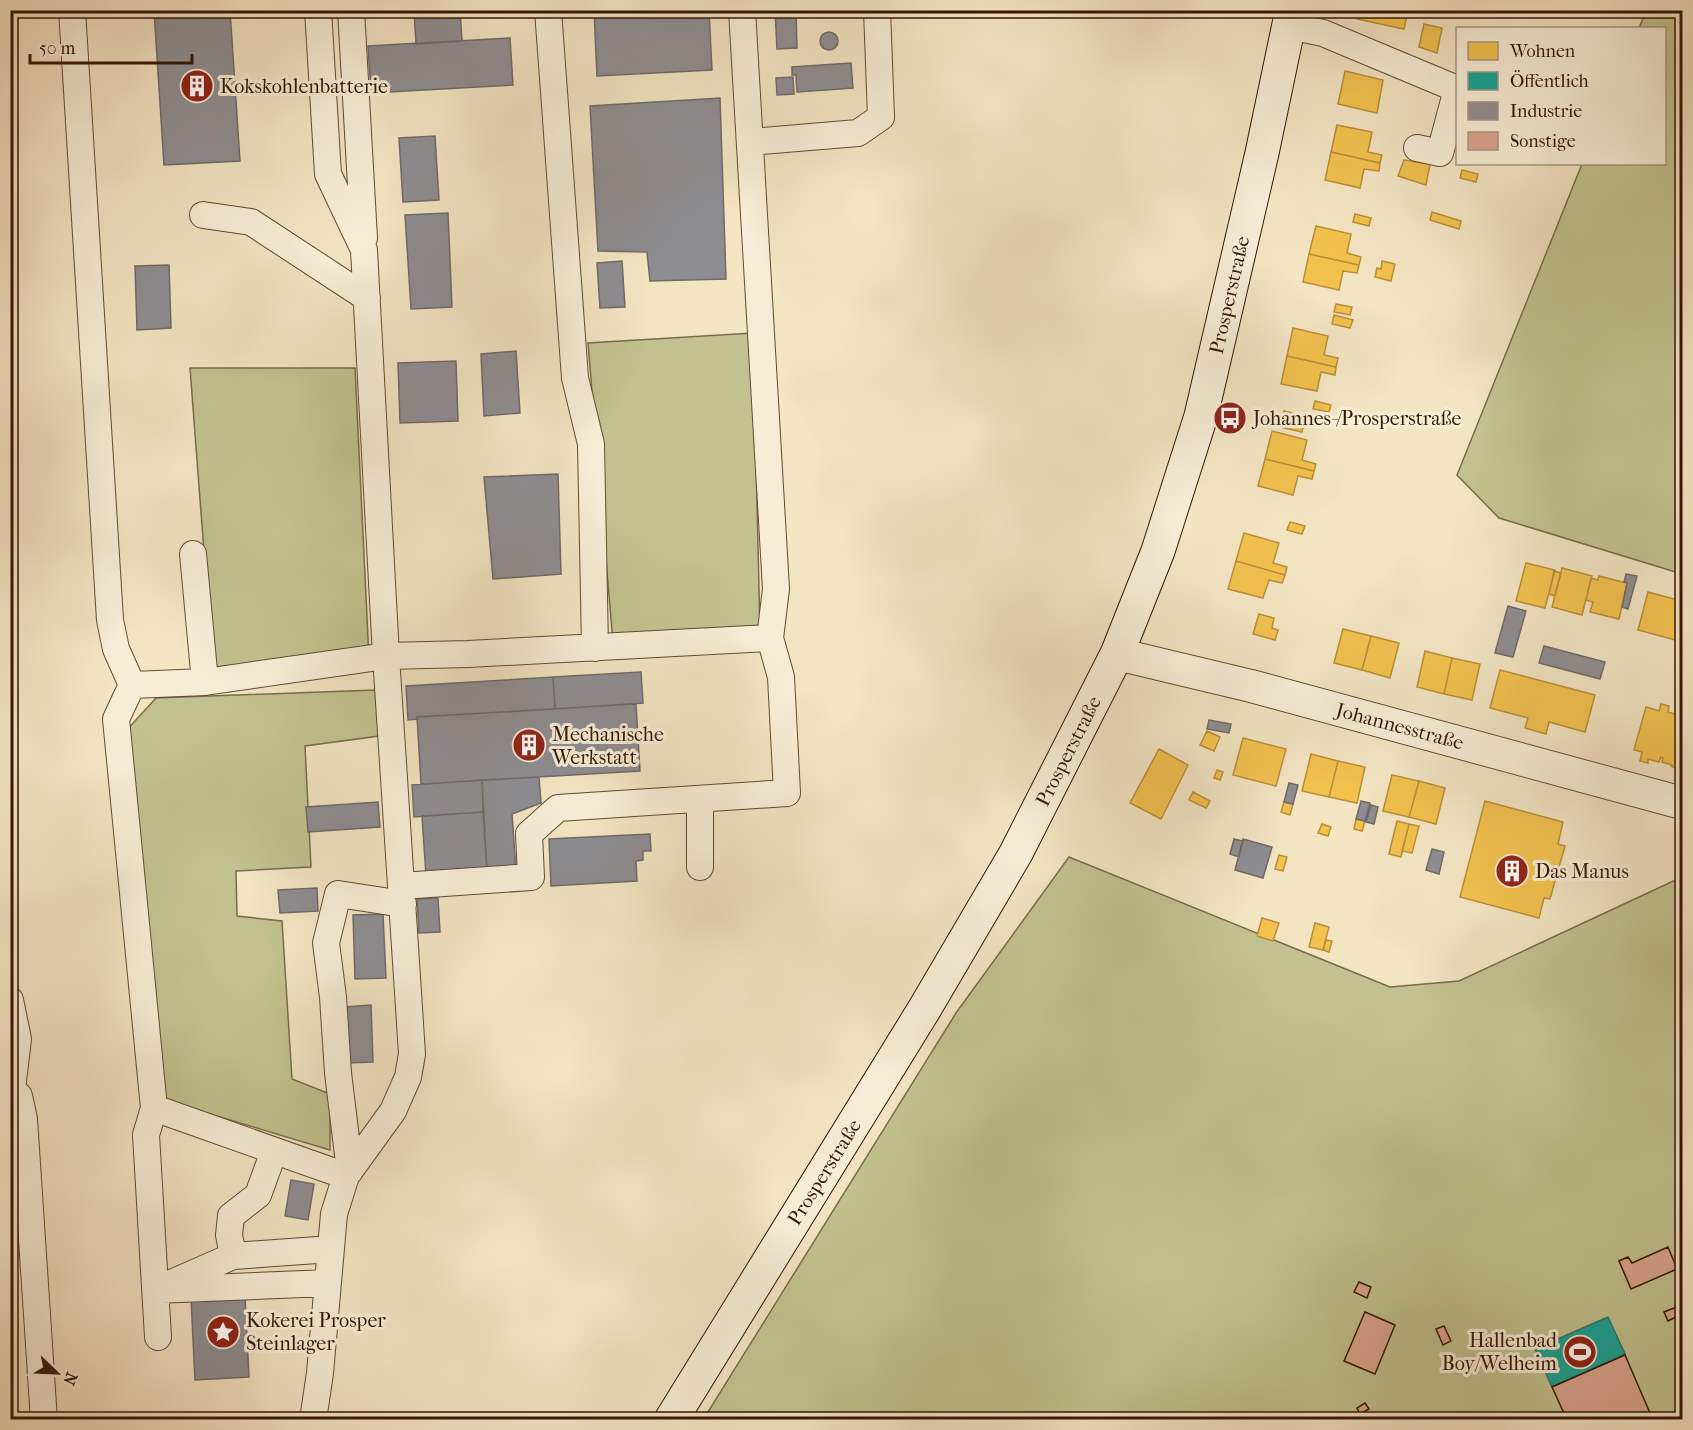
<svg xmlns="http://www.w3.org/2000/svg" width="1693" height="1430" viewBox="0 0 1693 1430" font-family="'IM FELL French Canon',serif">
  <style>
    .green { fill: #c1c28f; stroke: #7a6c4a; stroke-width: 1.5 }
    .homes { fill: #f2c14e; stroke: #b98e38; stroke-width: 1.5 }
    .public { fill: #17a398; stroke: #20796c; stroke-width: 1.5 }
    .industry { fill: #8d8d92; stroke: #726968; stroke-width: 1.5 }
    .building { fill: #daa58e; stroke: #341605; stroke-width: 1.5 }
    .lines { fill: none; stroke-linecap: round; stroke-linejoin: round }
    .minor-casing { stroke: #644a34; stroke-width: 28 }
    .tertiary-casing { stroke: #644a34; stroke-width: 34 }
    .secondary-casing { stroke: #341605; stroke-width: 35 }
    .minor { stroke: #f7edd7; stroke-width: 26 }
    .tertiary { stroke: #f7edd7; stroke-width: 32 }
    .secondary { stroke: #f7edd7; stroke-width: 33 }
    .labels { text-anchor: middle; stroke-width: 6; stroke-linejoin: round; paint-order: stroke }
    .poi-label { font-size: 20px; fill: #341605; stroke: #f7edd7; text-anchor: start }
    .street-label { font-size: 20px; fill: #341605; stroke: #f7edd7 }
  </style>
  <rect width="100%" height="100%" fill="#f3e4c2"/>
  <filter id="stains"><feTurbulence type="fractalNoise" baseFrequency=".00333" numOctaves="4"/><feColorMatrix values="0 0 0 0 .2 0 0 0 0 .09 0 0 0 0 .02 0 0 0 .5 -.17"/></filter>
  <radialGradient id="worn" r=".72"><stop offset=".6" stop-color="#630" stop-opacity="0"/><stop offset="1" stop-color="#630" stop-opacity=".3"/></radialGradient>
  <path class="green" d="M1646,11h36v563l-183,-56 -42,-43 125,-311h82v-136h-25z
    M753,333l7,298 -147,12 -25,-300z
    M190,368h165l14,291 -156,11z
    M375,690l4,46 -74,10 6,121 -75,4 1,45 45,5 10,158 38,15v56l-170,-51 -35,-367 31,-34z
    M1069,857l321,130 69,-6 223,-104v542l-979,1 253,-407z"/>
  <path class="homes" d="M1359,10h49l-4,19 -47,-10z
    M1424,24l18,4 -5,25 -18,-6z
    M1345,71l38,9 -6,33 -39,-9z
    M1337,125l35,7 -4,20 14,3 -2,8 -49,-11z
    M1331,152l49,11 -1,8 -15,-2 -4,19 -35,-8z
    M1404,160l26,4 -4,21 -28,-9z
    M1462,170l16,4 -2,8 -16,-4z
    M1432,212l29,9 -2,8 -29,-9z
    M1355,214l16,4 -2,8 -16,-4z
    M1316,226l35,8 -4,19 14,4 -2,8 -50,-11z
    M1309,254l50,11 -2,8 -14,-2 -4,19 -36,-8z
    M1382,261l13,3 -4,17 -16,-4 2,-9 4,1z
    M1336,304l16,3 -2,8 -16,-3z
    M1334,315l19,5 -3,8 -18,-4z
    M1293,328l35,8 -4,19 14,3 -2,9 -49,-11z
    M1287,356l49,11 -1,8 -14,-3 -4,19 -36,-7z
    M1315,401l16,4 -2,7 -16,-3z
    M1284,411l22,5 -4,16 -22,-5z
    M1272,431l35,9 -5,20 14,4 -2,7 -49,-12z
    M1265,459l49,12 -2,8 -14,-3 -5,19 -35,-9z
    M1290,522l15,4 -3,8 -15,-4z
    M1244,533l35,10 -6,20 14,4 -2,8 -49,-14z
    M1236,561l49,14 -3,8 -13,-3 -6,18 -35,-9z
    M1526,563l29,7 -10,38 -29,-7z
    M1562,568l30,8 -10,39 -30,-8z
    M1554,571l7,2 -6,23 -6,-2z
    M1599,576l28,7 -8,36 -29,-7 3,-10 -7,-2 5,-22 7,2z
    M1648,592l34,9v49l-5,-1 2,-8 -41,-11z
    M1259,614l15,4 -2,10 6,2 -3,10 -22,-6z
    M1343,629l28,7 -9,34 -28,-7z
    M1371,636l28,7 -9,35 -28,-8z
    M1425,651l27,7 -8,36 -27,-7z
    M1452,658l28,6 -8,36 -28,-6z
    M1500,670l95,25 -10,37 -36,-10 -3,12 -21,-6 3,-10 -38,-10z
    M1661,704l8,2 -1,6 14,4v55l-6,-1v-2l-5,-2 1,-1 -10,-3 1,-4 -2,-1 -2,5 -11,-3v4l-8,-2 2,-9 -8,-2 12,-43 13,4z
    M1207,731l13,6 -6,14 -14,-6z
    M1243,738l43,11 -10,37 -43,-11z
    M1159,749l29,16 -27,54 -31,-16z
    M1311,754l27,7 -9,36 -27,-6z
    M1338,761l27,6 -8,36 -28,-6z
    M1217,770l6,2 -3,8 -6,-2z
    M1392,775l27,6 -10,36 -26,-6z
    M1419,781l26,7 -9,36 -27,-7z
    M1193,792l17,9 -4,7 -17,-8z
    M1485,801l78,21 -5,22 7,2 -15,53 -6,-1 -5,20 -79,-21z
    M1284,802l9,2 -3,11 -9,-3z
    M1356,819l9,2 -3,10 -8,-2z
    M1397,821l12,3 -8,33 -12,-3z
    M1322,824l9,3 -3,9 -10,-3z
    M1409,824l10,2 -7,27 -10,-2z
    M1279,855l8,2 -4,14 -8,-2z
    M1262,918l17,5 -6,18 -16,-5z
    M1315,923l14,4 -6,23 -14,-3z
    M1326,940l6,1 -3,11 -6,-2z"/>
  <path class="public" d="M1608,1317l17,37 -73,33 -17,-38z"/>
  <path class="industry" d="M154,10h76l10,151 -76,4z
    M414,10h46l2,31 -46,3z
    M594,10h115l3,60 -115,6z
    M775,10h21l1,38 -20,1z
    M820 41a9 9 0 1 1 18 0a9 9 0 1 1-18 0Z
    M510,38l3,47 -142,8 -3,-47z
    M851,63l2,25 -56,4 -1,-17h-4v-8z
    M793,77l1,17 -17,1 -1,-17z
    M720,98l6,181 -76,2 -3,-29 -49,-1 -8,-145z
    M435,136l4,64 -36,2 -4,-64z
    M448,213l4,94 -41,2 -6,-94z
    M622,261l3,46 -25,1 -3,-45z
    M169,265l2,63 -34,2 -2,-64z
    M516,351l4,62 -36,3 -3,-62z
    M456,361l2,60 -58,2 -2,-60z
    M558,474l3,100 -68,5 -9,-102z
    M1626,574l11,2 -9,33 -6,-2 5,-24 -3,-1z
    M1508,606l18,5 -13,46 -18,-4z
    M1544,646l61,16 -5,17 -61,-16z
    M641,672l2,31 -88,6 -2,-32z
    M553,677l2,32 -138,8 1,2 -10,1 -2,-34z
    M636,704l4,67 -219,13 -4,-67z
    M1209,720l22,4 -2,9 -22,-4z
    M539,777l2,26 -29,11 4,57 -29,1 -5,-92z
    M482,780l1,32 -69,5 -2,-32z
    M1289,783l9,2 -5,19 -9,-2z
    M1361,801l9,2 -5,18 -9,-2z
    M378,802l2,25 -72,5 -2,-25z
    M1371,805l7,2 -4,17 -8,-2z
    M483,812l4,60 -61,4 -4,-60z
    M650,834l1,17h-8v9l-7,1 1,20 -86,5 -2,-47z
    M1234,839l9,2 -4,16 -9,-3z
    M1243,839l29,8 -9,31 -28,-8z
    M1432,849l12,3 -5,22 -13,-4z
    M317,888l1,23 -38,2 -2,-23z
    M438,898l2,34 -21,1 -2,-34z
    M383,914l3,64 -31,1 -2,-64z
    M371,1005l2,57 -26,1 -3,-56z
    M291,1180l23,4 -6,36 -23,-4z
    M245,1296l4,81 -54,3 -4,-82z"/>
  <path class="building" d="M1668,1247l9,22 -46,20 -12,-28 9,-4 4,6z
    M1359,1282l12,5 -4,11 -13,-6z
    M1681,1305l1,9 -14,7 -4,-9z
    M1365,1312l30,13 -20,49 -31,-13z
    M1444,1326l7,15 -8,4 -7,-16z
    M1625,1355l28,65h-86l-15,-33z
    M1365,1403l4,6 -9,5 -3,-6z"/>
  <g class="lines">
    <defs>
      <path id="minor" d="M72,10l38,610 6,29 16,36
        M351,10l13,228
        M548,10l27,368 16,66 4,204
        M742,10l34,579 -6,49
        M1289,26l34,7 134,56 -17,64 -23,-5
        M750,142l108,-9 23,-16 -4,-107
        M203,215l48,7 116,76
        M193,554l12,128
        M700,867v-67
        M10,1000l8,39 -6,50
        M10,1087l9,9 5,23 20,301
        M154,1108l-8,27 12,202
        M274,1151l-16,44 -27,21 -2,19 4,21 98,-7
        M350,1171l-12,-98 -5,-76 -7,-54 12,-49 65,10
        M346,1176l-192,-68 -38,-389 16,-34 73,-3 181,-26 82,-2 302,-16 11,39 6,116 -229,15 -29,26 2,43 -130,9
        M169,1284l64,-28
        M156,1290l172,-7
        M313,1420l7,-47 14,-159 12,-38 47,-65 15,-34 4,-23 -26,-398 -22,-406 -36,-76 -10,-164"/>
      <path id="tertiary" d="M1117,654l134,32 431,117"/>
      <path id="secondary" d="M671,1420l254,-412 91,-155 101,-199 41,-103 43,-135 61,-263 30,-143"/>
    </defs>
    <use href="#minor" class="minor-casing"/>
    <use href="#tertiary" class="tertiary-casing"/>
    <use href="#secondary" class="secondary-casing"/>
    <use href="#minor" class="minor"/>
    <use href="#tertiary" class="tertiary"/>
    <use href="#secondary" class="secondary"/>
  </g>
  <defs>
    <symbol id="building-disc" viewBox="-11 -11 22 22"><circle r="9.5" fill="#8f2418" stroke="#f7edd7"/><path d="M-4-6H4V6H1V3H-1V6H-4ZM-2.5-4.3h1.7v1.8h-1.7ZM.8-4.3h1.7v1.8H.8ZM-2.5-1h1.7V.8h-1.7ZM.8-1h1.7V.8H.8Z" fill="#fff"/></symbol>
    <symbol id="bus-disc" viewBox="-11 -11 22 22"><circle r="9.5" fill="#8f2418" stroke="#f7edd7"/><path d="M-5-6H5V4H4V6H2V4H-2V6H-4V4H-5ZM-3.5-4V0h7V-4ZM-3.5 1.2v1.5H-2V1.2ZM2 1.2v1.5H3.5V1.2Z" fill="#fff"/></symbol>
    <symbol id="sight-disc" viewBox="-11 -11 22 22"><circle r="9.5" fill="#8f2418" stroke="#f7edd7"/><path d="M0-6L1.8-2.2L6-1.7L2.9 1.2L3.7 5.4L0 3.3L-3.7 5.4L-2.9 1.2L-6-1.7L-1.8-2.2Z" fill="#fff"/></symbol>
    <symbol id="stadium-disc" viewBox="-11 -11 22 22"><circle r="9.5" fill="#8f2418" stroke="#f7edd7"/><path d="M0-5a6.5 5 0 1 0 0 10a6.5 5 0 1 0 0-10ZM-3.5-1.8h7v3.6h-7Z" fill="#fff"/></symbol>
  </defs>
  <g fill-rule="evenodd">
    <use href="#building-disc" x="178" y="67" width="38" height="38"/>
    <use href="#bus-disc" x="1211" y="399" width="38" height="38"/>
    <use href="#building-disc" x="510" y="726" width="38" height="38"/>
    <use href="#building-disc" x="1493" y="852" width="38" height="38"/>
    <use href="#sight-disc" x="204" y="1313" width="38" height="38"/>
    <use href="#stadium-disc" x="1561" y="1333" width="38" height="38"/>
  </g>
  <g class="labels">
    <g class="poi-label">
      <text x="220" y="93">Kokskohlenbatterie</text>
      <text x="1253" y="425">Johannes-/Prosperstraße</text>
      <text x="552" y="741">Mechanische<tspan x="552" dy="23">Werkstatt</tspan></text>
      <text x="1535" y="878">Das Manus</text>
      <text x="246" y="1327">Kokerei Prosper<tspan x="246" dy="23">Steinlager</tspan></text>
      <text x="1557" y="1347" text-anchor="end">Hallenbad<tspan x="1557" dy="23">Boy/Welheim</tspan></text>
    </g>
    <g class="street-label">
      <text transform="translate(1229 295) rotate(-77)" y="7">Prosperstraße</text>
      <text transform="translate(1400 726) rotate(15)" y="7">Johannesstraße</text>
      <text transform="translate(1068 751) rotate(-63)" y="7">Prosperstraße</text>
      <text transform="translate(824 1172) rotate(-58)" y="7">Prosperstraße</text>
    </g>
  </g>
  <rect width="1693" height="1430" fill="none" stroke="#f3e4c2" stroke-width="36"/>
  <rect x="12" y="12" width="1669" height="1406" fill="none" stroke="#341605" stroke-width="3"/>
  <rect x="18" y="18" width="1657" height="1394" fill="none" stroke="#341605" stroke-width="1.5"/>
  <rect x="1456" y="27" width="210" height="138" fill="#f7edd7" stroke="#a99783" stroke-width="1.5"/>
  <rect x="1468" y="42" width="30" height="18" fill="#f2c14e" stroke="#a99783" stroke-width="1.5"/>
  <text x="1510" y="57" font-size="18" fill="#341605">Wohnen</text>
  <rect x="1468" y="72" width="30" height="18" fill="#17a398" stroke="#a99783" stroke-width="1.5"/>
  <text x="1510" y="87" font-size="18" fill="#341605">Öffentlich</text>
  <rect x="1468" y="102" width="30" height="18" fill="#8d8d92" stroke="#a99783" stroke-width="1.5"/>
  <text x="1510" y="117" font-size="18" fill="#341605">Industrie</text>
  <rect x="1468" y="132" width="30" height="18" fill="#daa58e" stroke="#a99783" stroke-width="1.5"/>
  <text x="1510" y="147" font-size="18" fill="#341605">Sonstige</text>
  <g transform="translate(57 1373) rotate(113)" stroke="#f7edd7" stroke-width="4.5" paint-order="stroke">
  <path d="M0-4.5L10 22L0 15L-10 22Z" fill="#341605"/>
  <text y="-9" font-size="16" font-weight="bold" text-anchor="middle" fill="#341605">N</text>
  </g>
  <path d="M30 54v9h162v-9" fill="none" stroke="#341605" stroke-width="3"/>
  <text x="39" y="54" font-size="18" fill="#341605" stroke="#f7edd7" stroke-width="4.5" paint-order="stroke">50 m</text>
  <rect width="100%" height="100%" filter="url(#stains)"/>
  <rect width="100%" height="100%" fill="url(#worn)"/>
</svg>
